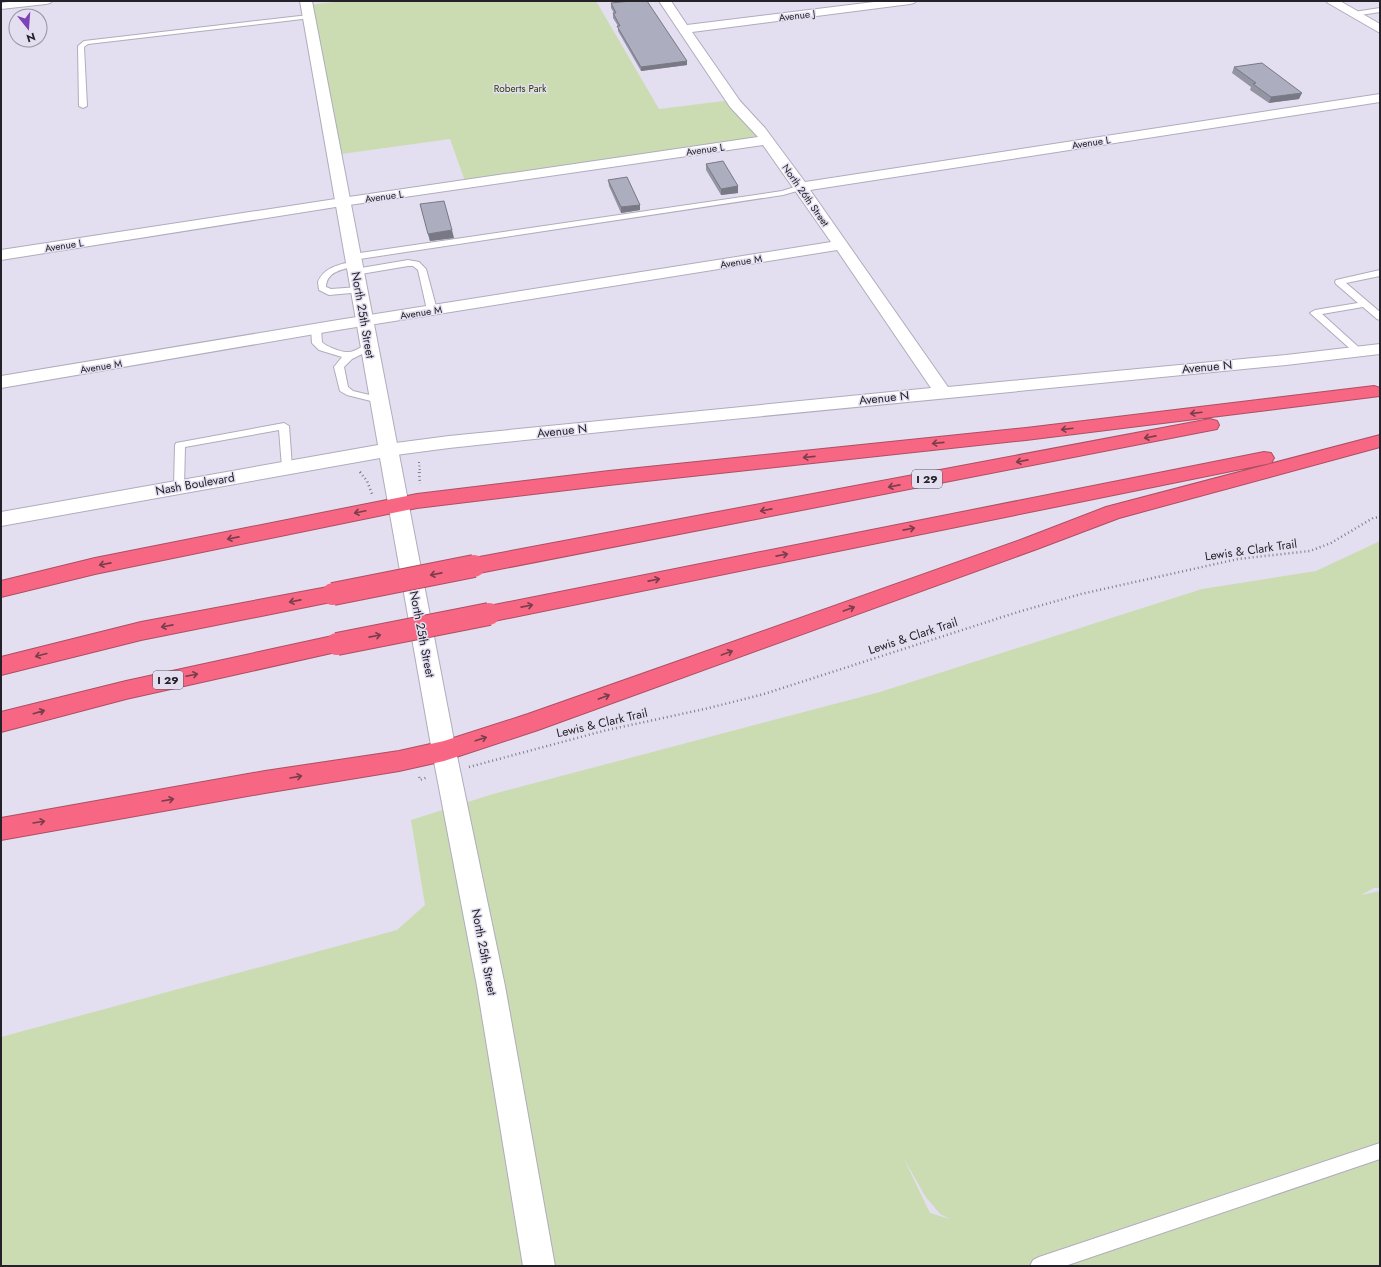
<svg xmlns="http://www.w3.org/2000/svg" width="1381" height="1267" viewBox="0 0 1381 1267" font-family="Jost,sans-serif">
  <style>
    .green { fill: #cbdcb3; fill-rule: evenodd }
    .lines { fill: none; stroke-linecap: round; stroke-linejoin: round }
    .service-casing { stroke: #b0acbc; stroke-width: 2 }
    .minor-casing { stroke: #b0acbc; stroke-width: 2 }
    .tertiary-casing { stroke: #b0acbc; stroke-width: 2 }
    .motorway-casing { stroke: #ad4f63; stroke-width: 2 }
    .path-far1 { stroke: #7f7c87; stroke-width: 2; stroke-dasharray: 1 2.5; stroke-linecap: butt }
    .path { stroke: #7f7c87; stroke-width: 2.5; stroke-dasharray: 1 3; stroke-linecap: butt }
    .service { fill: #fff; fill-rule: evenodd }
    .minor { fill: #fff; fill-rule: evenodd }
    .tertiary { fill: #fff; fill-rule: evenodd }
    .motorway { fill: #f76783; fill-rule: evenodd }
    .motorway-bridge-casing { stroke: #ad4f63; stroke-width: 24; stroke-linecap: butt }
    .motorway-bridge { stroke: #f76783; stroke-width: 22 }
    .wall { fill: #9495a3 }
    .shaded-wall { fill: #787985 }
    .building { fill: #acadbe; stroke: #787985 }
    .oneway { stroke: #783e4c }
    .labels { text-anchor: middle; stroke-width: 3; stroke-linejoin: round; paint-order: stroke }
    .far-street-label { font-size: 10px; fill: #242228; stroke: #e3dff0 }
    .far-park-label { font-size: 10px; fill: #2a3a07; stroke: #e3dff0 }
    .shield { fill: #e3dff0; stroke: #5d5b64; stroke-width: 1 }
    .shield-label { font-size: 11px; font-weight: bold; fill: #242228 }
    .street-label { font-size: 12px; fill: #242228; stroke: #e3dff0 }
  </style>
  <rect width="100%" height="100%" fill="#e3dff0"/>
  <path class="green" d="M344,1h252l63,108 73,-9 35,40 -301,44 -16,-45 -116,16 -27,-150z
    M1380,541v347h-6l-13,7 19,-4v375h-1379v-229l396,-107 28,-25 -14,-85 82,-26 387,-102 322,-103 114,-18zM903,1157l22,39 15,18 10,5 -20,-6z"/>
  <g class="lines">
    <defs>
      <path id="service" d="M1380,8v4l-26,4 -3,-2 3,-2z
        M309,15l2,1v2l-223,26 -4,3 3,59 -4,2 -4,-2 -1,-60 6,-5z
        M801,185l4,2 -1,2 -21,6 -430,65 -4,-3 4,-3 429,-63z
        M408,260l11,2 7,7 11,41 -2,2h-6l-2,-2 -9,-40 -5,-4h-5l-53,9 -4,-3 4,-3z
        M354,261l3,1 1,2 -1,2c-13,3 -31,5 -31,21l5,2 28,-2 3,1 1,2 -1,2 -33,3 -10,-5 -1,-8c6,-15 21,-17 36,-21z
        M1380,270v6l-34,7 34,29v8l-3,-1 -14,-12 -41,7 42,38 -5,3 -3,-1 -46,-41 5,-3 43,-7 -22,-19 -1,-2 1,-2z
        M316,326l5,3 1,13c3,4 21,11 26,10 9,0 15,-9 24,-7l2,2 -2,2 -20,10 -8,8 4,20 5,4 29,7 2,2 -2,2 -3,1 -32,-8 -7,-4 -6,-24 8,-10 -23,-7 -7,-7 -1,-14z
        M284,423l5,3 3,41 -1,3h-8l-1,-3 -3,-37 -94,17 -1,39 -1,3h-8l-1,-3 1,-41 1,-2z
        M1380,1143v16l-315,107h-35l3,-6 6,-3z"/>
      <path id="minor" d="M15,1h37l-2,2 -4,1 -45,5v-6z
        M659,1h12l16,24 195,-24h34l-2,2 -4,1 -218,28 48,69 25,27 40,54 575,-88v8l-570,88 138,197 338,-32 94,-11v10l-94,11 -656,64 -181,19 -61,8 -7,-2 -2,-4 2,-4 7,-2 61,-8 482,-48 -94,-138 -499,80 -337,58v-12l337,-56 493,-78 -68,-97 -421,61 -341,54v-10l341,-52 416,-61 -28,-30z
        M1326,1h14l40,23v9l-52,-30z
        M444,741l8,3 4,7 49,235 50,280h-32l-46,-280 -45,-235 4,-7z"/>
      <path id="tertiary" d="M300,1h12l144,750 -4,7 -8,3 -8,-3 -4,-7 -52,-293 -379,68v-14l377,-67z"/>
      <path id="motorway" d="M1374,386l6,2v8l-354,44 -417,45 -192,23 -322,66 -94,23v-16l94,-23 322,-64 192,-23 417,-43z
        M1210,419l7,2 2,4 -2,4 -743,145 -7,-3 -3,-5 3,-5 7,-3z
        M1380,435v12l-261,71 -82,31 -499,181 -94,31 -45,10 -134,22 -264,47v-22l264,-47 134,-20 45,-10 84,-27 162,-57 333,-118 83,-32z
        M1264,452l7,1 3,5 -3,5 -782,159 -8,-2 -3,-6 3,-6 8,-2z
        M333,586l8,2 3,6 -3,6 -200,40 -140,35v-18l140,-35z
        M337,635l8,3 3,6 -3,6 -219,49 -125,33v-20l125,-31z"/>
    </defs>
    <use href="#service" class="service-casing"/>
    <use href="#minor" class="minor-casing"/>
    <use href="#tertiary" class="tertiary-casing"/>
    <use href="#motorway" class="motorway-casing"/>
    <path class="path-far1" d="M419,462l1,11
      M360,472l1,1"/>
    <path class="path" d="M360,472l7,9 5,13
      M419,472l1,12
      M469,767l134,-36 106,-23 55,-14 254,-82 63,-18 157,-35 72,-8 21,-8 42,-25 7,-1
      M419,777l1,3 8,-3"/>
    <use href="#service" class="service"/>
    <use href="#minor" class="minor"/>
    <use href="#tertiary" class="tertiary"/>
    <use href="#motorway" class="motorway"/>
    <defs>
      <path id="motorway-bridge" d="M333,594l141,-28
        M337,644l152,-30"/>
    </defs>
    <use href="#motorway-bridge" class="motorway-bridge-casing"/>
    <use href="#motorway-bridge" class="motorway-bridge"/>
  </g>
  <path class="wall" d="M611,3l76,62 -46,6 -23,-40v-5l-5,-8v-5h1l-3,-5z
    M1234,67l65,32 -30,4 -19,-13 1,-3 -19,-14z
    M706,164l32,22v7l-17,2 -15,-25z
    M608,180l32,25v5l-19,3 -12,-27z
    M420,204l34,34 -24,3z"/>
  <path class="shaded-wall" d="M687,61v4l-46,6v-4z
    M1302,93l-3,6 -30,4 2,-6z
    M738,186v7l-17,2v-6z
    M640,205v5l-19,3v-6z
    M452,230l2,8 -24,3 -2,-7z"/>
  <path class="building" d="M631,1h16l40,60 -46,6 -24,-41h3l-7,-13h3l-5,-10z
    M1262,63l40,30 -31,4 -18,-13 3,-1 -22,-16z
    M723,161l15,25 -17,3 -15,-25z
    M627,177l13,28 -19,2 -13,-27z
    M444,201l8,29 -24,4 -8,-30z"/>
  <defs><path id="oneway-shaft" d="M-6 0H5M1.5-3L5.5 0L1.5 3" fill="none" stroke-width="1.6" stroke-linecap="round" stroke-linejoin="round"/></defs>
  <g class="oneway">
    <use href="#oneway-shaft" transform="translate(1196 413) rotate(173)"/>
    <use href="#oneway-shaft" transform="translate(1067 429) rotate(173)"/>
    <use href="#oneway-shaft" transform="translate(1150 437) rotate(169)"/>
    <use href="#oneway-shaft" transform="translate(938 443) rotate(174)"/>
    <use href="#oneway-shaft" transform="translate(809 457) rotate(174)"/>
    <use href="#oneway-shaft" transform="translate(1022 461) rotate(169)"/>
    <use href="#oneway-shaft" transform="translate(894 486) rotate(169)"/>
    <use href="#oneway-shaft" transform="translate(766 510) rotate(169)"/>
    <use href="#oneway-shaft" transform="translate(360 512) rotate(168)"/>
    <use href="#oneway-shaft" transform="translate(909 529) rotate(-11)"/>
    <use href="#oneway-shaft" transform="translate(233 538) rotate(169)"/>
    <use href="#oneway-shaft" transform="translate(782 555) rotate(-11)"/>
    <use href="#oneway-shaft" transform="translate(105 564) rotate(169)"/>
    <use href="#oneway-shaft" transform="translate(436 574) rotate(169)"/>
    <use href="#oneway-shaft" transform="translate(654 580) rotate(-11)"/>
    <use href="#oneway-shaft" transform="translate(295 601) rotate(169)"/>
    <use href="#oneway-shaft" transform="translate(527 606) rotate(-11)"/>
    <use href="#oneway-shaft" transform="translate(849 609) rotate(-20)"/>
    <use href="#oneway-shaft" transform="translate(167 626) rotate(169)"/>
    <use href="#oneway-shaft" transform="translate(375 636) rotate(-11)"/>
    <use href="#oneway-shaft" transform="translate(727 653) rotate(-20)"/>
    <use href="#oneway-shaft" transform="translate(41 655) rotate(165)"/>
    <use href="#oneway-shaft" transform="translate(192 675) rotate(-12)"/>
    <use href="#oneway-shaft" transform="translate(604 697) rotate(-20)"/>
    <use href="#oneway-shaft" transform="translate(39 712) rotate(-16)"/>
    <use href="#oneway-shaft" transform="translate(481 739) rotate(-18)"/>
    <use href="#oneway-shaft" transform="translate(296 777) rotate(-10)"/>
    <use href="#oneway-shaft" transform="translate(168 800) rotate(-10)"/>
    <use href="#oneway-shaft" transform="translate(39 822) rotate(-9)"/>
  </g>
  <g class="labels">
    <g class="far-street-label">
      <text transform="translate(797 15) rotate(-7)" y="4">Avenue J</text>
      <text transform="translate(1091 142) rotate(-9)" y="4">Avenue L</text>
      <text transform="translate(705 149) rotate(-8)" y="4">Avenue L</text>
      <text transform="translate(806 195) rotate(55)" y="4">North 26th Street</text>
      <text transform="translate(384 196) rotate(-8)" y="4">Avenue L</text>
      <text transform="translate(64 245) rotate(-9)" y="4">Avenue L</text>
      <text transform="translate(741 261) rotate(-9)" y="4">Avenue M</text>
      <text transform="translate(421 312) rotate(-9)" y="4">Avenue M</text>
      <text transform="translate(101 366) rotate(-9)" y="4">Avenue M</text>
    </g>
    <g class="far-park-label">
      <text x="520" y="92">Roberts Park</text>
    </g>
    <g class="shield">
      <rect x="912" y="470" width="30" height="18" rx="3"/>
      <rect x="153" y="671" width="30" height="18" rx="3"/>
    </g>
    <g class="shield-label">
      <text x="927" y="483">I 29</text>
      <text x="168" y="684">I 29</text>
    </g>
    <g class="street-label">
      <text transform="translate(363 315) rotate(80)" y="4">North 25th Street</text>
      <text transform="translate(1207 367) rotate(-5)" y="4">Avenue N</text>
      <text transform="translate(884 398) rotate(-6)" y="4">Avenue N</text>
      <text transform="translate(562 431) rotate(-6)" y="4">Avenue N</text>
      <text transform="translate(195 484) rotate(-10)" y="4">Nash Boulevard</text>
      <text transform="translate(1251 550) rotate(-8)" y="4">Lewis &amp; Clark Trail</text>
      <text transform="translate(422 634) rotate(79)" y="4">North 25th Street</text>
      <text transform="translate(913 636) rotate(-18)" y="4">Lewis &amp; Clark Trail</text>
      <text transform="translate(602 723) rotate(-13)" y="4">Lewis &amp; Clark Trail</text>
      <text transform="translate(484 952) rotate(79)" y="4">North 25th Street</text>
    </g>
  </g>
  <rect width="1381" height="1267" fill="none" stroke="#242228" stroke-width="4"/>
  <g transform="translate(28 28) rotate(163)"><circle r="19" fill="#e3dff0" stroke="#9793a0"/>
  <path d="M0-3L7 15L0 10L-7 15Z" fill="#7e41b7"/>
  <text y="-6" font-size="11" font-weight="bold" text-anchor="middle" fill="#242228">N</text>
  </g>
</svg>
